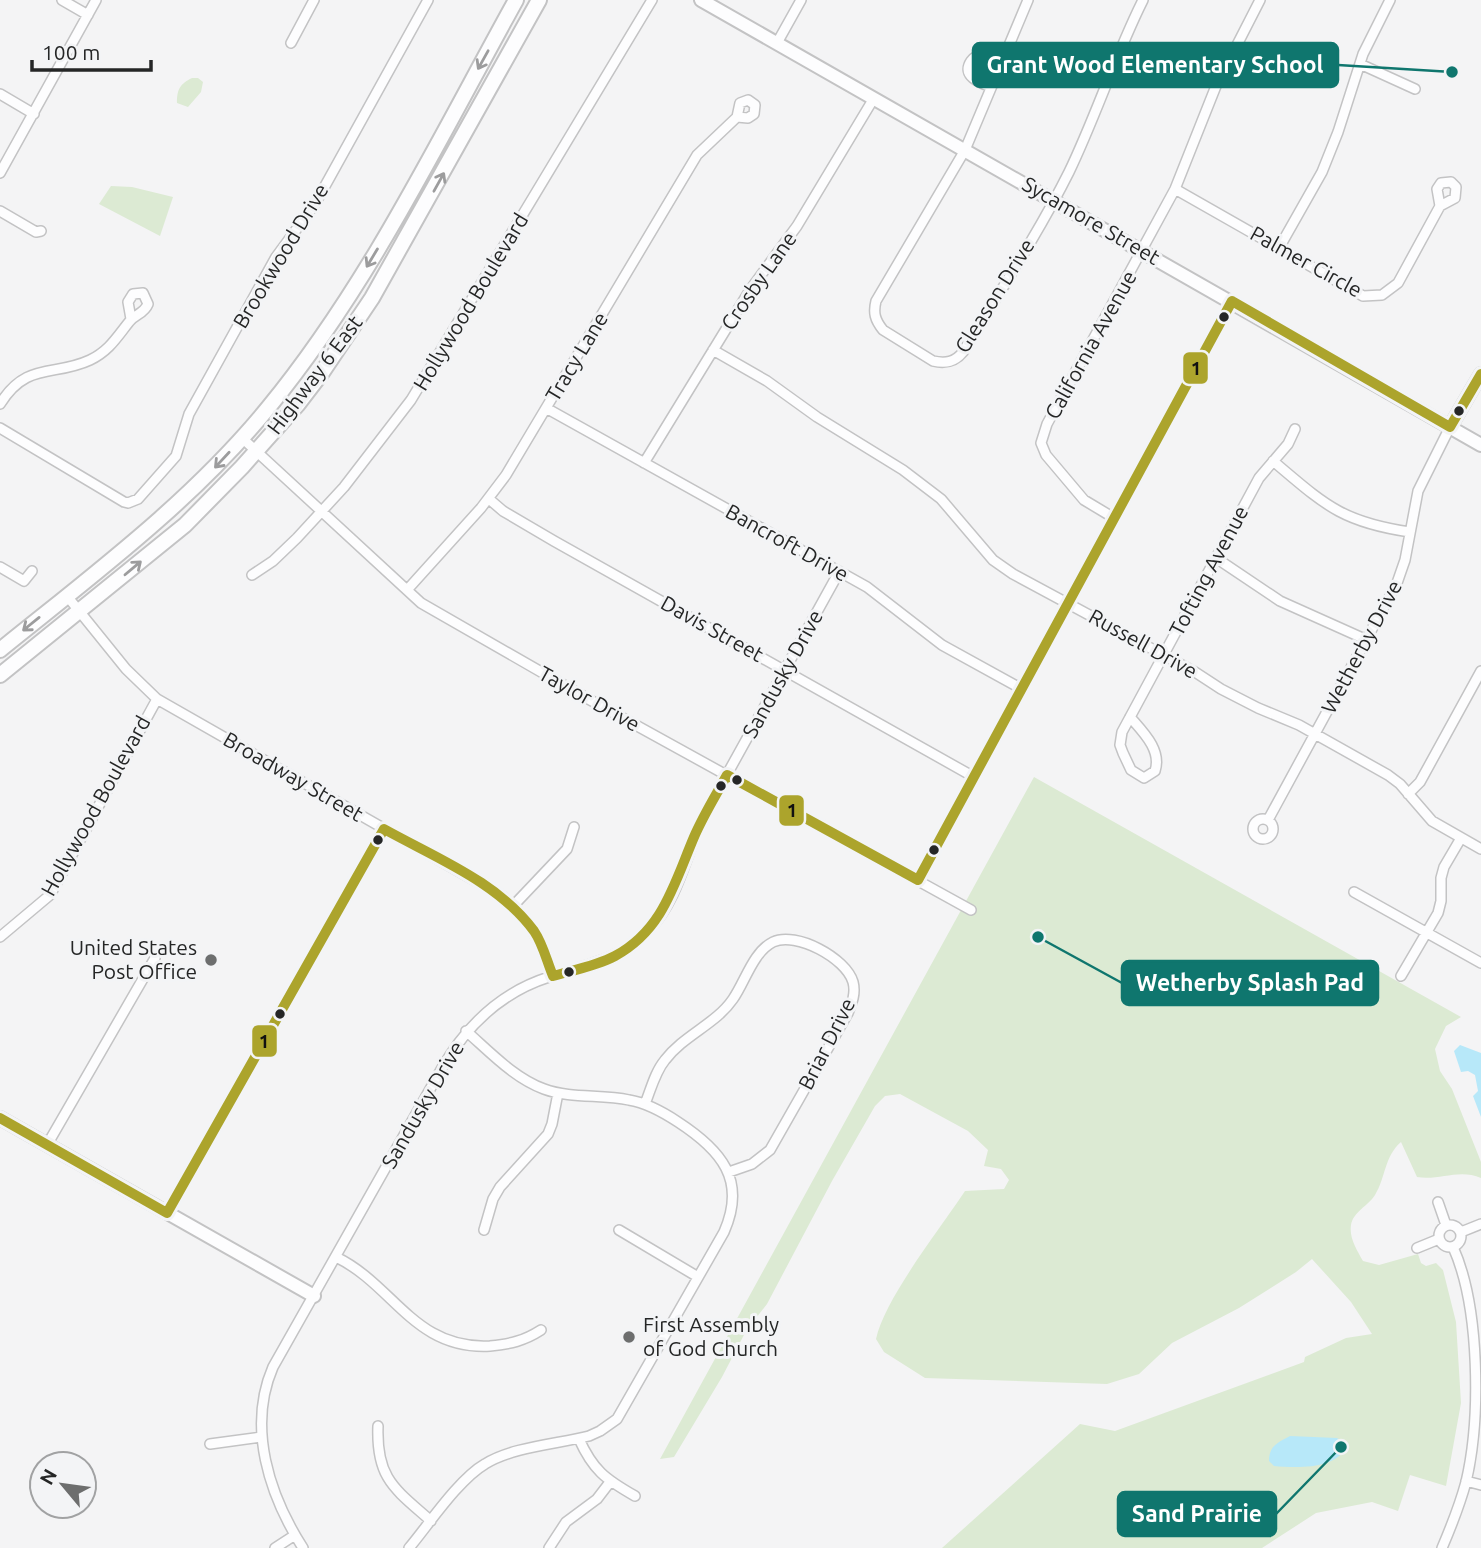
<svg xmlns="http://www.w3.org/2000/svg" width="1481" height="1548" viewBox="0 0 1481 1548" font-family="Ubuntu,sans-serif">
  <style>
    .green { fill: #dcead3 }
    .water { fill: #b7e8f9 }
    .lines { fill: none; stroke-linecap: round; stroke-linejoin: round }
    .street-casing { stroke: #c3c3c4; stroke-width: 12 }
    .secondary-casing { stroke: #c3c3c4; stroke-width: 16 }
    .primary-casing { stroke: #c3c3c4; stroke-width: 18 }
    .street { stroke: #fdfdfe; stroke-width: 9 }
    .secondary { stroke: #fdfdfe; stroke-width: 12 }
    .primary { stroke: #fdfdfe; stroke-width: 14 }
    .bus-1-casing { stroke: #f3f4f6; stroke-width: 16 }
    .bus-1 { stroke: #aca42c; stroke-width: 10 }
    .oneway { stroke: #9c9c9d }
    .bus-dot { fill: #252626; stroke: #f3f4f6; stroke-width: 2.5 }
    .poi-dot { fill: #6d6e6e; stroke: #f3f4f6; stroke-width: 2.5 }
    .labels { text-anchor: middle; stroke-width: 6; stroke-linejoin: round; paint-order: stroke }
    .street-label { font-size: 21px; fill: #252626; stroke: #f3f4f6 }
    .poi-label { font-size: 21px; fill: #252626; stroke: #f3f4f6; text-anchor: end }
    .leader { fill: none; stroke: #0f766e; stroke-width: 2.5 }
    .callout-dot { fill: #0f766e; stroke: #f3f4f6; stroke-width: 2.5 }
    .callout { fill: #0f766e; stroke: #0f766e; stroke-width: 2.5 }
    .callout-label { font-size: 23px; text-anchor: middle; font-weight: bold; fill: #fff }
    .line-badge { stroke: #f3f4f6; stroke-width: 2.5 }
    .pale-badge-label { font-size: 19px; text-anchor: middle; font-weight: bold; fill: #111 }
  </style>
  <rect width="100%" height="100%" fill="#f4f4f5"/>
  <path class="green" d="M192,78h6l5,4 -2,10 -13,15 -11,-4c0,-14 3,-19 15,-25z
    M111,186l21,1 41,10 -13,39 -61,-32z
    M1034,777l427,240 -15,9 -11,23 5,22 12,18 29,73v16c-22,-10 -42,3 -64,-1l-16,-35c-17,15 -15,35 -26,53 -7,11 -22,17 -24,30 -2,13 6,25 12,36l16,4 39,-11 3,9 5,3 10,-3 7,7 13,52 5,81 -15,83 -36,-11 -12,36 -26,-9 -56,11 -54,35h-320l138,-124 35,7 189,-69 1,-5 41,-19 26,-4 -21,-32 -39,-43 -16,13 -57,36 -67,35 -33,31 -32,10 -182,-6 -41,-26 -8,-13c9,-41 64,-110 89,-148l39,-2 5,-9 -8,-11 -17,-3 4,-16 -20,-19 -68,-37 -15,2 -10,10 -43,75 -65,123 -21,27 -24,46 -48,80 -14,2z"/>
  <path class="water" d="M1460,1045l21,8v64l-8,-21 5,-5 -3,-16 -7,-4 -7,1 -7,-21z
    M1290,1436l47,2 10,6c-8,26 -50,24 -73,22l-5,-5c0,-15 8,-18 21,-25z"/>
  <g class="lines">
    <defs>
      <path id="street" d="M62,0l26,15
        M1028,0l-63,150 -89,151c-3,12 -1,19 7,29l50,31c13,3 22,1 30,-9 36,-59 75,-118 106,-180 27,-56 46,-116 74,-172
        M291,43l23,-43
        M777,43l24,-43
        M1360,64l55,25
        M991,87c-11,-4 -30,-11 -20,-26 2,-3 5,-5 9,-5 7,-1 15,4 22,6
        M0,94l34,20
        M748,100l7,5 -1,9 -6,4 -11,-1 3,-14z
        M0,173l96,-173
        M1175,189l188,107 19,-1 16,-12 42,-77 15,-8 1,-11 -5,-5 -10,1 -4,6 3,17
        M0,211l36,21 5,-1
        M1279,248l43,-76 16,-40 25,-78 27,-54
        M713,350l54,31 50,36 86,53 38,29 52,61 20,14 182,98 26,17 37,19 41,17 89,50 12,9 32,37 49,28
        M0,404c27,-43 54,-27 90,-44 19,-9 27,-23 39,-38 6,-8 15,-8 19,-18l-5,-11 -10,1 -5,8 3,17
        M546,408l321,179 75,58 80,44
        M0,428l124,74 4,1 10,-4 38,-43 13,-42 87,-157 39,-53 113,-204
        M242,438l179,165 162,93 388,214
        M1273,461c51,43 68,61 137,71
        M644,463l106,-173 47,-64 77,-128
        M489,499l14,12 51,30 420,236
        M1114,518l-30,-18 -38,-45 -5,-12 6,-19 128,-235 41,-103 44,-86
        M1216,558l64,43 87,39
        M0,567l24,14 8,-10
        M252,575l21,-14 24,-23 47,-51 67,-87 241,-400
        M407,590l74,-82 25,-33 191,-320 40,-38
        M67,596l59,73 31,30 345,197c27,22 39,48 51,80
        M1130,717c13,15 32,33 25,54l-11,7 -13,-8 -8,-17 -3,-8 2,-13 137,-254 29,-34 7,-15
        M1408,794l12,-12 61,-111
        M1253 829a10 10 0 1 1 20 0a10 10 0 1 1-20 0Z
        M1268,820l129,-237 8,-23 13,-69 32,-64
        M918,880l314,-579
        M1354,892l127,71
        M513,906l54,-57 7,-22
        M0,937l50,-42 107,-196
        M1401,976l37,-63 3,-12v-23l3,-11 17,-29
        M645,1104c6,-15 10,-32 20,-44 19,-25 51,-36 68,-61 12,-17 20,-47 40,-57 23,-11 73,16 80,40 3,11 -1,21 -5,31l-78,137 -18,14 -23,8
        M47,1145l108,-187
        M1438,1202l8,23
        M167,1213l217,-384
        M1439 1236a11 11 0 1 1 22 0a11 11 0 1 1-22 0Z
        M484,1230l9,-31 7,-12 48,-53 4,-10 6,-31
        M619,1230l79,47
        M1461,1232l20,-8
        M1417,1248l22,-9
        M336,1257c58,28 78,93 154,89 20,-2 34,-5 51,-16
        M378,1426c-2,53 17,63 53,95
        M579,1439c14,31 26,40 56,57
        M210,1444l51,-7
        M1466,1481l15,4
        M275,1548l20,-13
        M303,1548c-34,-53 -56,-121 -30,-181l169,-299c25,-43 60,-76 107,-91 36,-12 73,-18 100,-47 30,-31 37,-76 55,-114l135,-244
        M409,1548c20,-24 50,-69 76,-84 27,-17 72,-20 104,-28l11,-5 17,-12 107,-187c23,-52 -3,-82 -46,-110 -15,-10 -31,-19 -49,-22 -28,-6 -58,-1 -85,-11 -30,-11 -54,-37 -78,-58
        M549,1548l17,-26 31,-23 13,-17
        M1442,1548c9,-21 18,-44 24,-66 15,-64 14,-175 -13,-235"/>
      <path id="secondary" d="M701,0l780,445
        M1450,427l31,-53
        M0,1118l314,178"/>
      <path id="primary" d="M0,650c94,-76 191,-148 268,-242 101,-123 171,-269 248,-408
        M0,675l185,-150 57,-58 56,-63 23,-30 51,-76 167,-298"/>
    </defs>
    <use href="#street" class="street-casing"/>
    <use href="#secondary" class="secondary-casing"/>
    <use href="#primary" class="primary-casing"/>
    <use href="#street" class="street"/>
    <use href="#secondary" class="secondary"/>
    <use href="#primary" class="primary"/>
    <defs>
      <path id="bus-1" d="M0,1118l167,95 217,-384c52,29 114,53 150,102 9,13 13,31 19,45 21,-6 43,-10 62,-20 48,-26 59,-72 79,-119 9,-21 22,-42 33,-62l191,105 314,-579 218,126 31,-53"/>
    </defs>
    <use href="#bus-1" class="bus-1-casing"/>
    <use href="#bus-1" class="bus-1"/>
  </g>
  <defs><path id="oneway-shaft" d="M-6 0H5M1.5-3L5.5 0L1.5 3" fill="none" stroke-width="1.6" stroke-linecap="round" stroke-linejoin="round" transform="scale(1.75)"/></defs>
  <g class="oneway">
    <use href="#oneway-shaft" transform="translate(483 60) rotate(119)"/>
    <use href="#oneway-shaft" transform="translate(439 182) rotate(-61)"/>
    <use href="#oneway-shaft" transform="translate(372 258) rotate(121)"/>
    <use href="#oneway-shaft" transform="translate(222 460) rotate(133)"/>
    <use href="#oneway-shaft" transform="translate(133 568) rotate(-40)"/>
    <use href="#oneway-shaft" transform="translate(31 624) rotate(141)"/>
  </g>
  <g class="bus-dot">
    <circle cx="1224" cy="317" r="6"/>
    <circle cx="1459" cy="411" r="6"/>
    <circle cx="737" cy="780" r="6"/>
    <circle cx="721" cy="786" r="6"/>
    <circle cx="378" cy="840" r="6"/>
    <circle cx="934" cy="850" r="6"/>
    <circle cx="569" cy="972" r="6"/>
    <circle cx="280" cy="1014" r="6"/>
  </g>
  <g class="poi-dot">
    <circle cx="211" cy="960" r="7"/>
    <circle cx="629" cy="1337" r="7"/>
  </g>
  <g class="labels">
    <g class="street-label">
      <text transform="translate(1091 221) rotate(30)" y="7">Sycamore Street</text>
      <text transform="translate(281 256) rotate(-59)" y="7">Brookwood Drive</text>
      <text transform="translate(1306 262) rotate(29)" y="7">Palmer Circle</text>
      <text transform="translate(759 281) rotate(-55)" y="7">Crosby Lane</text>
      <text transform="translate(995 296) rotate(-58)" y="7">Gleason Drive</text>
      <text transform="translate(471 302) rotate(-59)" y="7">Hollywood Boulevard</text>
      <text transform="translate(1091 345) rotate(-61)" y="7">California Avenue</text>
      <text transform="translate(577 357) rotate(-59)" y="7">Tracy Lane</text>
      <text transform="translate(315 375) rotate(-53)" y="7">Highway 6 East</text>
      <text transform="translate(787 543) rotate(29)" y="7">Bancroft Drive</text>
      <text transform="translate(1209 571) rotate(-62)" y="7">Tofting Avenue</text>
      <text transform="translate(712 629) rotate(29)" y="7">Davis Street</text>
      <text transform="translate(1143 644) rotate(29)" y="7">Russell Drive</text>
      <text transform="translate(1362 647) rotate(-62)" y="7">Wetherby Drive</text>
      <text transform="translate(783 674) rotate(-61)" y="7">Sandusky Drive</text>
      <text transform="translate(589 699) rotate(29)" y="7">Taylor Drive</text>
      <text transform="translate(293 777) rotate(30)" y="7">Broadway Street</text>
      <text transform="translate(96 806) rotate(-61)" y="7">Hollywood Boulevard</text>
      <text transform="translate(827 1044) rotate(-63)" y="7">Briar Drive</text>
      <text transform="translate(423 1105) rotate(-60)" y="7">Sandusky Drive</text>
    </g>
    <g class="poi-label">
      <text x="197" y="955">United States<tspan x="197" dy="24">Post Office</tspan></text>
      <text x="643" y="1332" text-anchor="start">First Assembly<tspan x="643" dy="24">of God Church</tspan></text>
    </g>
  </g>
  <path class="leader" d="M1452 72L1338 65M1038 937L1122 983M1341 1447L1276 1514"/>
  <g class="callout-dot">
    <circle cx="1452" cy="72" r="7"/>
    <circle cx="1038" cy="937" r="7"/>
    <circle cx="1341" cy="1447" r="7"/>
  </g>
  <g class="callout">
    <rect x="973" y="43" width="365" height="44" rx="7"/>
    <rect x="1122" y="961" width="256" height="44" rx="7"/>
    <rect x="1118" y="1492" width="158" height="44" rx="7"/>
  </g>
  <g class="callout-label">
    <text x="1155" y="73">Grant Wood Elementary School</text>
    <text x="1250" y="991">Wetherby Splash Pad</text>
    <text x="1197" y="1522">Sand Prairie</text>
  </g>
  <g class="line-badge">
    <rect x="1182" y="351" width="27" height="34" rx="7" fill="#aca42c"/>
    <rect x="778" y="794" width="27" height="33" rx="7" fill="#aca42c"/>
    <rect x="251" y="1024" width="27" height="34" rx="7" fill="#aca42c"/>
  </g>
  <g class="pale-badge-label">
    <text x="1196" y="375">1</text>
    <text x="792" y="817">1</text>
    <text x="264" y="1048">1</text>
  </g>
  <g transform="translate(63 1485) rotate(299)"><circle r="33" fill="#f3f4f6" stroke="#a1a2a3" stroke-width="2"/>
  <path d="M0-5L12 26L0 18L-12 26Z" fill="#6d6e6e"/>
  <text y="-10" font-size="19" font-weight="bold" text-anchor="middle" fill="#252626">N</text>
  </g>
  <path d="M32 60v10h119v-10" fill="none" stroke="#252626" stroke-width="3.5"/>
  <text x="42" y="60" font-size="21" fill="#252626" stroke="#f3f4f6" stroke-width="5" paint-order="stroke">100 m</text>
</svg>
